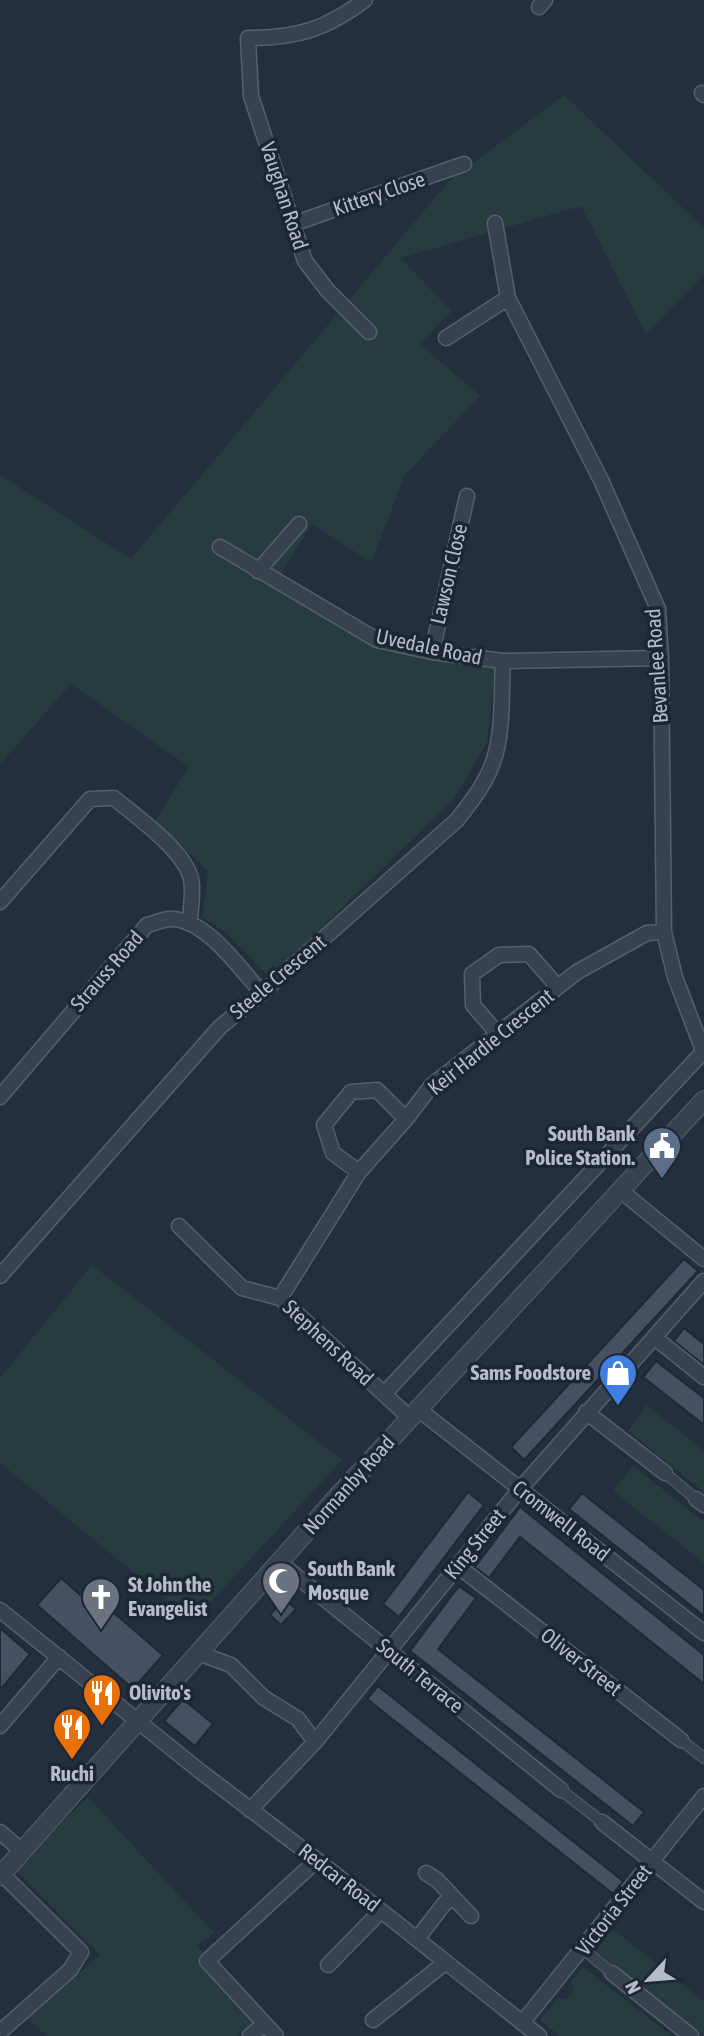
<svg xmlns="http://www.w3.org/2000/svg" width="704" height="2036" viewBox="0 0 704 2036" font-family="'Asap Condensed',sans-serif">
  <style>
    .green { fill: #263c3f }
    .building { fill: #455162; stroke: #1f2835; stroke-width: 2 }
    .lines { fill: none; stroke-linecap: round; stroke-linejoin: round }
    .pedestrian-casing { stroke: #565f6c; stroke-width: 12 }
    .minor-casing { stroke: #565f6c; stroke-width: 17 }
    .tertiary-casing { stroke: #565f6c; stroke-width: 20 }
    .pedestrian { stroke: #38414e; stroke-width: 10 }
    .minor { stroke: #38414e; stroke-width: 14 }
    .tertiary { stroke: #38414e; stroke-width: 18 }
    .labels { text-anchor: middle; stroke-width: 7; stroke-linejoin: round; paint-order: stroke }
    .street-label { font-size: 21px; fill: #b4bcc9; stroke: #1d2633 }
    .poi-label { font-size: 21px; font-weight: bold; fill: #b4bcc9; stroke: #1d2633; text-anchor: start }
  </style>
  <rect width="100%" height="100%" fill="#242f3e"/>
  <path class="green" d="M564,95l140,133v47l-58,59 -65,-128 -181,52 52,53 -32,33 60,52 -75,79 -34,87 -59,-38 -38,60 107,62 115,16 -9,81 -34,57 -183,178 -45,-46 -23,-15 6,-46 -53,-50 34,-54 -118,-83 -71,80v-289l131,84 318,-378z
    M92,1265l250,195 -149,161 -193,-158v-85z
    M647,1405l57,46v41l-76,-61z
    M633,1466l71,56v41l-91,-72z
    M88,1797l126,136 -17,13 67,67 -28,23h-189l-20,-18 73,-63 -86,-86z
    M613,1929l91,73v34l-109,-85z
    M583,1967l89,69h-112l-20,-16 17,-21h10l7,-8 -3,-9z"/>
  <path class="building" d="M684,1259l14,12 -174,189 -13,-13z
    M684,1328l20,16v21l-30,-24z
    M656,1361l48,37v27l-61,-48z
    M468,1492l16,13 -85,112 -16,-13z
    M582,1493l122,97v26l-135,-107z
    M520,1507l184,148v29l-184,-147 -31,41 -14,-11z
    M61,1578l33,29 6,-6 63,54 -30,34 -96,-84z
    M459,1586l17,12 -38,51 206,163 -11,14 -223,-175z
    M284,1599l12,10 -15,16 -11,-10z
    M0,1628l30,26 -30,36z
    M378,1686l245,195 -10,13 -246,-195z
    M183,1699l30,25 -18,22 -31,-25z"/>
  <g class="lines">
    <defs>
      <path id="pedestrian" d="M665,1473l31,26
        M681,1740l23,18
        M561,1790l41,32
        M583,1949l29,24"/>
      <path id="minor" d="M365,0c-39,29 -67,38 -117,38l3,58 54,165 23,30 41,41
        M539,7l6,-7
        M702,93l2,2
        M495,223l13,75 93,182 57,129 3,49 3,274 11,45 29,76
        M293,224l171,-60
        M446,338l62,-40
        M220,547l157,93 55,12 71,9 158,-3
        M258,571l41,-47
        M432,652l35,-156
        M0,902l90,-103 24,-1c22,18 71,53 77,81 3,13 -1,31 -1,44
        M497,1033l-24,-28 -1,-31 27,-19 30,-1 29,33
        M0,1097l147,-172c7,-2 15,-5 22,-6 36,-2 71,50 93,74
        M359,1172l-26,-19 -9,-28 27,-33 26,-2 29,29
        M620,1190l84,69
        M179,1226l63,62 38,10 130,120
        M0,1276l220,-249 42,-34 195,-173c13,-17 27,-34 35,-55 12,-31 9,-70 11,-104
        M280,1298l79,-126 47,-53 26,-34 145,-113 70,-39 17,-1
        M654,1337l50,40
        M384,1394l319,-342
        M418,1409l286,224
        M586,1412l79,61
        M696,1499l8,6
        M279,1562l282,228
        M458,1566l223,174
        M0,1610l201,162 116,88 222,176
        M198,1653l33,12 33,33 34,21 17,23
        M0,1726l59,-69
        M250,1810l65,-68 205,-253 184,-208
        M602,1822l102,80
        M0,1832l22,19
        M426,1873l11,7 34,36
        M417,1939l27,-35 8,-7
        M328,1965l53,-54
        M612,1973l79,63
        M373,2020l73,-58
        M522,2023l182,-227
        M0,2032l70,-62 11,-18 -79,-78
        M250,2036l14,-12
        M276,2036l-69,-75 110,-101"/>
      <path id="tertiary" d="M0,1876l338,-380 366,-396"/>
    </defs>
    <use href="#pedestrian" class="pedestrian-casing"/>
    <use href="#minor" class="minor-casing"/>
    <use href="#tertiary" class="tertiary-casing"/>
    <use href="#pedestrian" class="pedestrian"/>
    <use href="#minor" class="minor"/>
    <use href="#tertiary" class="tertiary"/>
  </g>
  <defs>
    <symbol id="civic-pin" viewBox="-11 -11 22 30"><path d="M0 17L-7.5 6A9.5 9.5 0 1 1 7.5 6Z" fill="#5c6f8a" stroke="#1d2633"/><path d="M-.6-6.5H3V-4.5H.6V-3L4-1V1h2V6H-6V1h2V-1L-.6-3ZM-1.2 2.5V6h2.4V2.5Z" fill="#fff"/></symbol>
    <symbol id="shop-pin" viewBox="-11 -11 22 30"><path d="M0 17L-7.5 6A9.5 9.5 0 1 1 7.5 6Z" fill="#3f7fe0" stroke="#1d2633"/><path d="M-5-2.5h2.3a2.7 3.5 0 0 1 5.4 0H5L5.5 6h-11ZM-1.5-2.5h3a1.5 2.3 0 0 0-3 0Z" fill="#fff"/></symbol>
    <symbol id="mosque-pin" viewBox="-11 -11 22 30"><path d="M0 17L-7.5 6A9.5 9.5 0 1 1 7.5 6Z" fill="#6b7280" stroke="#1d2633"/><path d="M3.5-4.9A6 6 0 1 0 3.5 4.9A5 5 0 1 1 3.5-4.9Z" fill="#fff"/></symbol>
    <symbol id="church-pin" viewBox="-11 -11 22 30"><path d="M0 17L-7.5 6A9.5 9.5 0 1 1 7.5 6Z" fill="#6b7280" stroke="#1d2633"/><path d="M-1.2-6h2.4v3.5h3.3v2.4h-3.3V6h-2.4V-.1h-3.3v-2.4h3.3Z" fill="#fff"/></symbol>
    <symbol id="restaurant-pin" viewBox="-11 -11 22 30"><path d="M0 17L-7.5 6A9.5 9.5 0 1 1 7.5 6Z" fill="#e8710a" stroke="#1d2633"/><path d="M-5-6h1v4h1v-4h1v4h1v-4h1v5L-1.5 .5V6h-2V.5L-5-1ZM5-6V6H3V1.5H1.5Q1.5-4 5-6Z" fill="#fff"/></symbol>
  </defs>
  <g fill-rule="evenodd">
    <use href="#civic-pin" x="640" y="1124" width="44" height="60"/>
    <use href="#shop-pin" x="596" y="1351" width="44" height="60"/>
    <use href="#mosque-pin" x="259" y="1559" width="44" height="60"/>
    <use href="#church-pin" x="79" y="1575" width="44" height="60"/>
    <use href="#restaurant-pin" x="80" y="1671" width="44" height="60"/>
    <use href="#restaurant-pin" x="50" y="1705" width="44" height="60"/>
  </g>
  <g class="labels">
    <g class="street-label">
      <text transform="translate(379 194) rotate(-19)" y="7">Kittery Close</text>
      <text transform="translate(284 196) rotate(72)" y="7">Vaughan Road</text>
      <text transform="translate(449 574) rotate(-77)" y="7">Lawson Close</text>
      <text transform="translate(429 647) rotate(12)" y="7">Uvedale Road</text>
      <text transform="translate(657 666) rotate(-94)" y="7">Bevanlee Road</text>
      <text transform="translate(107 971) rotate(-49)" y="7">Strauss Road</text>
      <text transform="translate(278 977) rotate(-40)" y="7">Steele Crescent</text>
      <text transform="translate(491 1042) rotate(-39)" y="7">Keir Hardie Crescent</text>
      <text transform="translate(328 1343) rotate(43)" y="7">Stephens Road</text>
      <text transform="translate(349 1485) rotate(-48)" y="7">Normanby Road</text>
      <text transform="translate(561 1521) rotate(38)" y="7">Cromwell Road</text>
      <text transform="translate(475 1544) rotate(-51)" y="7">King Street</text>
      <text transform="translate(581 1662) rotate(38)" y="7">Oliver Street</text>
      <text transform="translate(420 1676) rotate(39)" y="7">South Terrace</text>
      <text transform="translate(339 1878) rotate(38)" y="7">Redcar Road</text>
      <text transform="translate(614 1910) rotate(-52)" y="7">Victoria Street</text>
    </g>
    <g class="poi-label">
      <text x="635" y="1141" text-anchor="end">South Bank<tspan x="635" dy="24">Police Station.</tspan></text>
      <text x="591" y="1380" text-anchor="end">Sams Foodstore</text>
      <text x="308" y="1576">South Bank<tspan x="308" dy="24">Mosque</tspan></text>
      <text x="128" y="1592">St John the<tspan x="128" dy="24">Evangelist</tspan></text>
      <text x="129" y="1700">Olivito's</text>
      <text x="72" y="1781" text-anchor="middle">Ruchi</text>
    </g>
  </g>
  <g transform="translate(648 1980) rotate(244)" stroke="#1d2633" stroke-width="5" paint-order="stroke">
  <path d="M0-5L12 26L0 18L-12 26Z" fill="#b4bcc9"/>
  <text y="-10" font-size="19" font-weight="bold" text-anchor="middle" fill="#b4bcc9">N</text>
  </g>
</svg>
